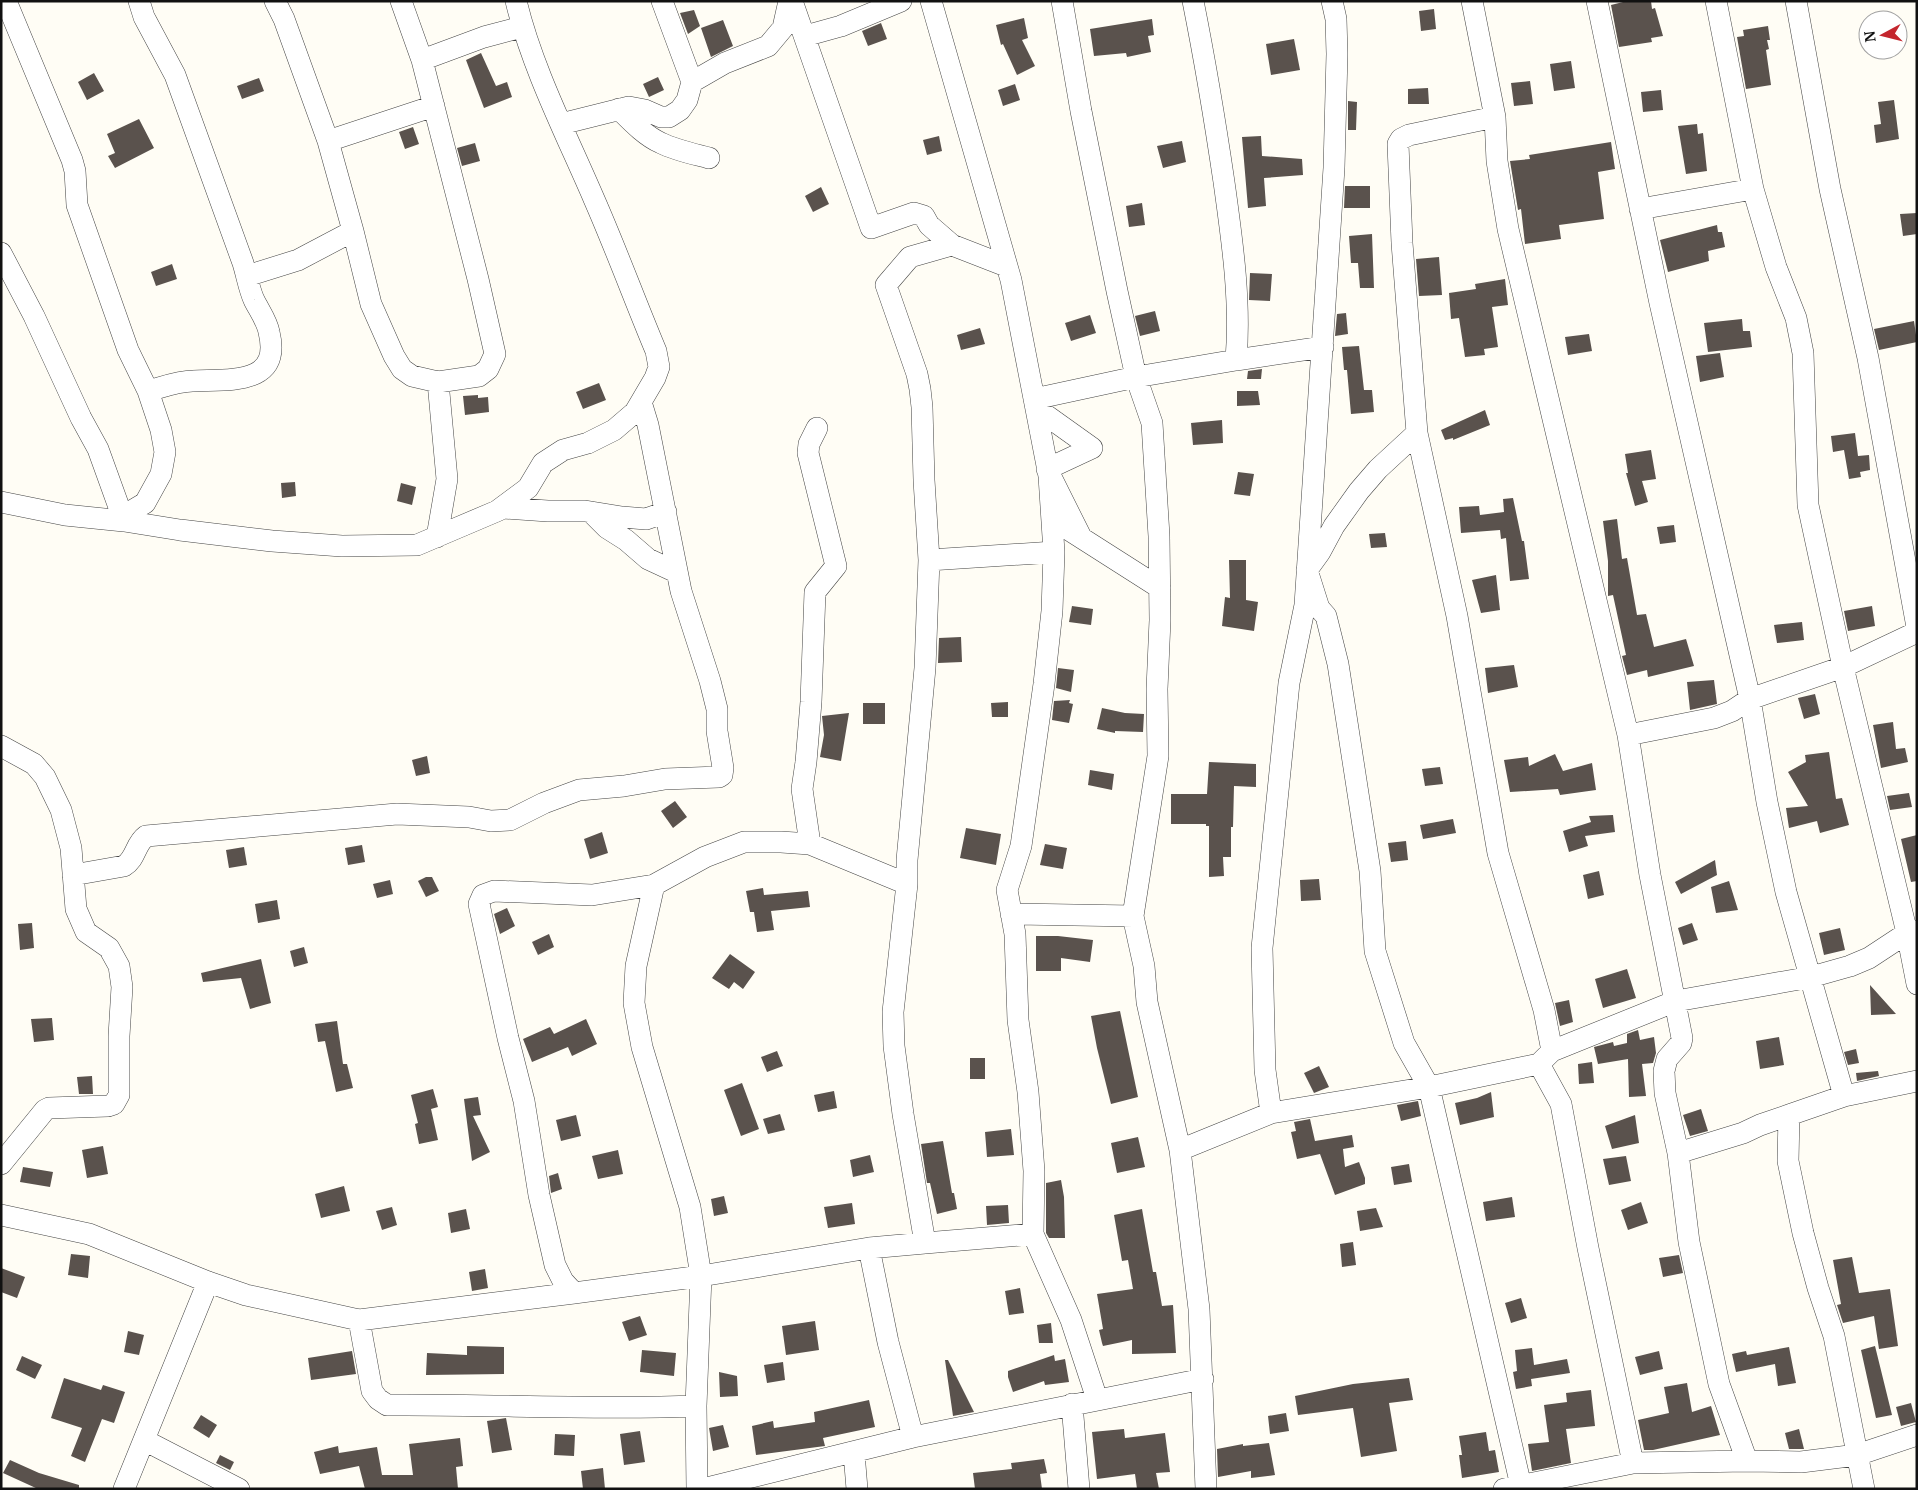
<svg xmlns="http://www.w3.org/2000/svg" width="1918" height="1490" viewBox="0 0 1918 1490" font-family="Merriweather,serif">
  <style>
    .building { fill: #5a524d }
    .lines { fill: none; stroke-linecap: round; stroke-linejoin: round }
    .street-casing { stroke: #444; stroke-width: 22 }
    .street { stroke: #fff; stroke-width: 21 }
  </style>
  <rect width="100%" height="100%" fill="#fffdf5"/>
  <path class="building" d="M1627,1h24l1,8 3,-1 8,28 -12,2 1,4 -33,5 -8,-42z
    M1434,9l2,20 -15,2 -2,-20z
    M694,10l6,16 -12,8 -8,-21z
    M1024,18l4,20 -6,2 13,26 -18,9 -14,-31 -2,1 -5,-20z
    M1152,19l2,16 -6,1 3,16 -24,5 -1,-4 -32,3 -4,-27z
    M723,20l10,26 -22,11 -10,-29z
    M881,23l6,16 -19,7 -6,-15z
    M1768,26l2,14h-3l2,9 -3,1 5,35 -25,4 -9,-52 7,-1 -1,-6z
    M1294,39l6,31 -29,5 -5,-31z
    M481,53l15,33 11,-4 5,15 -28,11 -18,-48z
    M1571,61l4,27 -21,3 -4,-27z
    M94,73l10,18 -17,9 -9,-18z
    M658,77l6,13 -15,7 -6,-13z
    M259,78l5,13 -22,8 -5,-13z
    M1530,81l3,23 -19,2 -3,-23z
    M1015,84l5,16 -17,6 -5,-16z
    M1428,88l1,16h-21v-15z
    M1661,90l2,20 -20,2 -2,-20z
    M1894,100l5,39 -23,4 -2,-18 7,-1 -3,-22z
    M1348,101l9,1 -1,28h-8z
    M139,119l15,29 -39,20 -7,-12 7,-3 -8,-19z
    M1697,124l1,10 5,-1 4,38 -21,3 -8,-48z
    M413,127l6,17 -14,5 -6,-17z
    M939,136l3,15 -15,4 -4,-15z
    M1261,136l1,20 40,3 1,16 -39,3 2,28 -18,2 -6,-71z
    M1182,141l4,21 -23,6 -6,-22z
    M1611,142l4,27 -17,3 6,47 -45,6 2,14 -36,5 -4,-35 -3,1 -8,-49 20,-2 -1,-4z
    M475,143l5,18 -18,5 -5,-18z
    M1345,186h25v22h-26z
    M821,187l8,17 -16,8 -8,-16z
    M1142,203l3,22 -16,2 -3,-21z
    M1917,213v21l-14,2 -3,-22z
    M1717,225l1,7h4l3,15 -17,4 1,10 -41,11 -8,-32z
    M1372,234l2,54h-14l-2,-25h-7l-2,-27z
    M1439,257l3,38 -23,1 -3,-37z
    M172,264l5,15 -21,7 -5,-14z
    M1250,273l22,1 -2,27 -21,-1z
    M1505,279l3,26 -16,2 6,40 -14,2 1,6 -20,2 -6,-39 -8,1 -2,-26 27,-4 -1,-5z
    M1155,311l5,20 -20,5 -5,-20z
    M1346,313l2,21 -13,2 2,-22z
    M1090,315l6,18 -25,8 -6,-18z
    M1742,319l1,12h7l2,16 -44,5 -4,-29z
    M1914,321l3,21 -38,8 -5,-21z
    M980,328l5,16 -24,6 -4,-15z
    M1589,334l3,17 -24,4 -3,-18z
    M1359,346l5,44h8l2,22 -23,2 -4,-44h-3l-2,-23z
    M1720,353l4,24 -24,5 -4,-26z
    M1262,369l-1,10h-14l1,-8z
    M599,383l7,17 -23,9 -7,-17z
    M1237,391h21l2,14 -23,1z
    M478,395v3l10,-1 1,15 -24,3 -2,-19z
    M1485,410l5,15 -37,15v-2l-8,2 -4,-10z
    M1222,420l1,23 -30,2 -2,-22z
    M1855,433l3,23 11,-1 1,15 -10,2 1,5 -12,2 -5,-29 -11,2 -2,-16z
    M1651,450l5,29 -14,2 6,21 -13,4 -9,-33h2l-3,-19z
    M1238,472l16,2 -4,22 -16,-2z
    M295,482l1,14 -14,2 -1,-15z
    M401,483l15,4 -4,18 -15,-4z
    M1513,498l9,43h2l5,38 -19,2 -4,-43 -5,1 -1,-9 -39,3 -2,-26 20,-1 1,9 24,-3 -1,-13z
    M1617,519l5,40 5,-1 10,57 9,-1 8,33 32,-8 8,27 -46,11 -1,-7 -20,5 -5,-19 4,-1 -13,-60 -5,1v-35l-5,-40z
    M1674,525l2,17 -16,2 -3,-17z
    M1385,533l2,14 -16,1 -2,-14z
    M1229,560h17v40l12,2 -4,29 -32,-5 3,-29 5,1z
    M1496,575l4,35 -19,3 -9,-33z
    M1072,606l21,3 -2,16 -22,-3z
    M1872,606l3,20 -27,5 -4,-20z
    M1802,622l2,18 -27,3 -3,-18z
    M961,637l1,25 -24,1 1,-25z
    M1514,665l4,22 -30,6 -3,-25z
    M1058,668l16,2 -3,22 -15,-4z
    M1714,680l3,24 -27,6 -3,-28z
    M1815,694l5,20 -16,5 -6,-21z
    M1070,700l-1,3 4,1 -4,19 -17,-3 2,-19z
    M1008,702v15h-16l-1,-14z
    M863,703h22v21h-22z
    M1102,708l23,5 19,1 -1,18 -28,-1v2l-18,-4z
    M849,713l-8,48 -21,-4 4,-22 -2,-19z
    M1893,722l3,27 9,-1 3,14 -27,6 -8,-43z
    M1829,752l7,47 6,-1 7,27 -29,8 -3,-12 -28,7 -3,-20 22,-2 -20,-34 18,-10 -1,-7z
    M1555,754l8,17 29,-8 4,27 -36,5 -2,-6 -48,3 -6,-32 24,-3 1,9z
    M427,756l3,17 -14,3 -4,-16z
    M1209,762l47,2v23l-22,-1 -1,41h-2v30h-8l1,19 -15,1v-51h-3v-2h-35v-30h36z
    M1440,767l3,17 -18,2 -3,-17z
    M1090,770l24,4 -2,16 -24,-5z
    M1909,793l3,14 -22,3 -3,-14z
    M675,801l12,16 -14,11 -12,-17z
    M1613,815l2,17 -30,4 3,10 -19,6 -6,-21 28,-9 -2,-6z
    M1453,819l3,14 -33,6 -3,-14z
    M966,828l35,6 -5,31 -36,-7z
    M602,832l6,21 -18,6 -6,-20z
    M1917,835v46l-6,1 -10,-43z
    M1406,841l2,19 -17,2 -3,-19z
    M1045,844l22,4 -4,21 -23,-4z
    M362,845l3,17 -17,3 -3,-17z
    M244,847l3,18 -18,3 -3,-18z
    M1715,860l2,15 -36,19 -6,-12z
    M1599,871l5,24 -16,4 -5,-24z
    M426,877h6l7,14 -13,6 -8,-16z
    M1319,879l2,21 -20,1 -1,-21z
    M390,880l3,14 -16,4 -4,-14z
    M1729,881l9,29 -22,3 -5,-26z
    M763,888l1,7 44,-4 2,16 -39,4 3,19 -17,2 -3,-20h-4l-4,-21z
    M277,900l3,19 -22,4 -3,-19z
    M507,908l8,18 -15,8 -6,-20z
    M32,923l2,25 -14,2 -2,-26z
    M1692,923l6,17 -15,5 -5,-17z
    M1840,928l5,22 -21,5 -5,-22z
    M549,934l5,13 -16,8 -6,-13z
    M1036,936h22l35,4 -3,22 -29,-4v13h-25z
    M304,947l4,16 -14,4 -4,-16z
    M730,954l25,18 -12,17 -9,-7 -5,7 -17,-11z
    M261,959l10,44 -21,6 -9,-31 -38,4 -2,-9z
    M1627,969l9,29 -33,10 -8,-29z
    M1870,985l26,29 -25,1z
    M1569,1000l4,22 -13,4 -5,-23z
    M1120,1011l18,86 -27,7 -14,-56 -6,-32z
    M52,1018l2,22 -20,2 -3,-23z
    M586,1019l11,25 -25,12 -4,-9 -36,15 -9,-23 27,-12 4,7z
    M337,1021l6,43h4l6,24 -17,4 -11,-51 -7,1 -3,-18z
    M1638,1030l2,10 14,-3 2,16 -3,10 -11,1 4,32 -17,1 -1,-38 -30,5 -4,-17 19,-5 1,4 13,-3v-9z
    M1779,1037l5,28 -24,4 -4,-28z
    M1856,1049l3,14 -11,2 -4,-13z
    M777,1051l6,15 -16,6 -6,-15z
    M970,1058h15v21h-15z
    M1592,1062l2,21 -15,1 -1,-20z
    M1319,1066l10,21 -15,6 -10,-20z
    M1878,1071l1,5 -22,5 -1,-8z
    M92,1076l1,18h-14l-2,-17z
    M742,1083l17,46 -18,7 -17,-46z
    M433,1089l5,18 -7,2 7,31 -19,4 -4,-20 3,-1 -7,-28z
    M834,1091l3,17 -19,4 -4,-17z
    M1491,1092l3,25 -34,8 -5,-22 22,-5z
    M478,1097l3,18 -8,1 17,36 -18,9 -8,-62z
    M1418,1101l3,15 -20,5 -4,-16z
    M1701,1109l7,22 -18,5 -7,-21z
    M780,1114l5,16 -17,4 -5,-15z
    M576,1115l5,21 -20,5 -5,-21z
    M1635,1115l4,28 -27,6 -7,-23z
    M1310,1119l5,22 37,-6 2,12 -11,2 2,18 14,-5 6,16v6l-30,11 -15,-41 -23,5 -6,-27 5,-1 -2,-9z
    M1011,1129l3,26 -27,2 -2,-25z
    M1138,1137l7,30 -28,6 -6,-30z
    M943,1141l9,52h2l3,16 -20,5 -7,-31h-3l-6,-39z
    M103,1146l5,28 -21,4 -5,-28z
    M618,1150l5,24 -25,5 -6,-23z
    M870,1155l4,17 -21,5 -3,-17z
    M1626,1156l5,25 -22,4 -6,-26z
    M1409,1164l3,18 -18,3 -3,-18z
    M23,1167l30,5 -3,15 -30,-5z
    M558,1173l4,16 -11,4 -2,-17z
    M1061,1180l3,17 1,41h-16l-3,-5v-50z
    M344,1186l6,25 -29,7 -6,-24z
    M724,1196l4,17 -14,3 -3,-17z
    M1512,1197l3,20 -29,4 -3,-19z
    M1641,1202l7,21 -20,7 -7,-20z
    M852,1203l3,21 -27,4 -4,-21z
    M1008,1205l1,18 -22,2 -1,-19z
    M392,1207l5,18 -15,5 -6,-19z
    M1376,1208l7,19 -23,4 -3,-20z
    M466,1209l4,20 -19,4 -3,-20z
    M1142,1209l11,63h3l6,34 11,-1 3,48 -44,1v-14l-29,6 -1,-3 -3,-13 4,-1 -6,-35 36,-5 -5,-29 -6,1 -8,-46z
    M1353,1242l3,23 -14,2 -2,-23z
    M71,1254l19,2 -2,22 -20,-3z
    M1679,1255l4,18 -20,4 -4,-19z
    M1852,1257l7,36 31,-4 8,57 -19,3 -5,-33 -31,7 -6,-18 4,-1 -8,-44z
    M1,1268l24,9 -8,21 -16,-6z
    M485,1269l3,19 -16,3 -3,-19z
    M1020,1288l4,25 -15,2 -4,-24z
    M1521,1298l6,20 -16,5 -6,-20z
    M640,1316l7,19 -18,6 -7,-19z
    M815,1321l4,29 -33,5 -4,-29z
    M1051,1323l2,20h-14l-2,-18z
    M128,1331l16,4 -5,20 -15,-3z
    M467,1346l37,1v27l-78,1 1,-22 40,2z
    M1875,1346l17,69 -16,3 -15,-68z
    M1789,1347l7,36 -18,3 -3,-22 -39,8 -4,-18 14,-3 1,4z
    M1532,1348l2,17 33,-6 3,14 -39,6 1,7 -16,3 -3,-17 4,-1 -2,-21z
    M642,1350l34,3 -2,23 -34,-4z
    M352,1351l4,23 -45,6 -3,-22z
    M1659,1351l4,18 -23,6 -5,-18z
    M1054,1355l1,6 10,-2 4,23 -24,3 -1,-4 -31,11 -5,-15v-6z
    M22,1356l20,9 -7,14 -19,-9z
    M945,1360h3l26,52 -21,4z
    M783,1362l2,18 -18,3 -3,-18z
    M719,1372l18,4 1,20 -18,1z
    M64,1378l37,12 2,-5 22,7 -11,31 -12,-4 -17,43 -14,-6 11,-28 -31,-10z
    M1409,1378l4,22 -24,3 8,48 -36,6 -8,-49 -55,7 -3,-19 58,-12z
    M1687,1383l5,29 19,-6 9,29 -67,15h-9l-6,-30 31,-7 -5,-26z
    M1591,1390l4,36 -29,3 5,34 -39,8 -4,-27 21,-2 -5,-37 23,-3 -1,-9z
    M869,1400l6,27 -52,11 2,8 -69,9 -4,-29 21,-5 1,7 41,-6 -1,-10z
    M1911,1403l5,19 -15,4 -5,-19z
    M1286,1413l3,18 -19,3 -2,-18z
    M201,1415l16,10 -8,13 -16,-10z
    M506,1418l6,32 -20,3 -5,-32z
    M723,1425l6,22 -16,4 -4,-23z
    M1124,1429l1,9 40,-5 5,39 -14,1 3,16h-22l-2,-15 -38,5 -5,-47z
    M1799,1429l5,20h-15l-4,-16z
    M640,1431l5,31 -21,3 -4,-31z
    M1486,1432l3,19 6,-1 4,22 -37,6 -3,-23h3l-3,-19z
    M555,1434l20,1 -1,21 -20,-1z
    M460,1438l3,28 -7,1 2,22h-93l-6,-23 -39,8 -6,-22 24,-6 1,7 38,-6 5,28h31l-4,-31z
    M1269,1443l6,32 -24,3v-7l-33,6 -1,-28 26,-5v2z
    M220,1455l14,7 -4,8 -14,-7z
    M1044,1459l3,14 -7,1 2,15h-67l-2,-16 39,-4 -1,-6z
    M10,1460l29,13 40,12v4h-41l-35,-16z
    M603,1468l2,21h-22l-2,-18z"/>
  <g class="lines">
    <defs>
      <path id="street" d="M6,1l66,159 3,11 2,34 51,145 20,41 13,39 4,22 -4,22 -16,29 -22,13
        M139,1l5,16 31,58 68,188c4,13 6,26 11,37 5,10 13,21 15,32 13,54 -40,47 -76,49 -15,0 -30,6 -45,10
        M275,1l9,18 44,122 25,90 18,73 23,52 8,13 10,7 26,6 9,97 -10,58
        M401,1l21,59 56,219 17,75 -7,15 -9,7 -41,6
        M662,1l30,81
        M792,1l79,227 43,-15 10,3 5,9 23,20
        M931,1l80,279 38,196 5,76 -2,59 -8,73 -23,162 -14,44 8,44 3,86 10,72 6,79 -1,63 38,86 26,79
        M1062,1l19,110 36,180 19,86 16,46 7,113 1,84 -3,69 1,67 -25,160 11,50 3,36 33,148
        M1193,1c12,60 22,120 31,181 8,58 17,118 12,178l87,-13
        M1472,1l23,116 2,44 11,68 120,506 22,140 32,163 -1,5 -14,16 -3,12 1,22 13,60 11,89 30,142 28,77
        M1597,1l63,302 90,396 17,103 19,90 58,204
        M1716,1l37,188 23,78 20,51 7,35 5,152 35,162 64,266 10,51
        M1796,1l34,188 38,169 49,269
        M805,36l36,-10 60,-25
        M422,60l62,-23 38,-10
        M619,109c12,12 26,27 42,34 14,7 33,11 48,15
        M1495,117l-86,18 -8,4 -3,5 4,99 15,190 40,183 41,237 46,157 8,41
        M561,124l68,-17 16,3 16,7h8l11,-7 7,-10 5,-18 33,-19 43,-17 15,-18 6,-27
        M328,141l106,-35
        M1640,209l113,-20
        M1,253l33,63 47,102 17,31 26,72
        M1006,266l-54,-21 -42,12 -24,28 31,89 3,15 2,18 2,73 5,80 -4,108 -18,192v24l-14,128 1,34 9,68 22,129 108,-9
        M247,276l51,-16 55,-29
        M1034,399l102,-22 100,-17
        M1036,408l56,40 -45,21 34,68
        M1417,433l-39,36 -19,22 -25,35 -14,26 -13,18 12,38 7,8 12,48 32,207 5,80 29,92 25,44 92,399
        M1,502l64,13 59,6 56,9 92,11 70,5 75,-1 80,-34 31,-23 15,-25 20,-13 25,-7 26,-13 21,-18 20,-34 4,-11 -3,-16c-21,-50 -40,-102 -62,-152 -27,-63 -62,-131 -78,-198
        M497,511l6,-3 45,3h37l37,6 24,2 20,-7
        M591,512l16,16 19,12 22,19 28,13
        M1069,530l91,58
        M929,560l125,-8
        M1628,735l86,-17 18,-7 18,-12 93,-32 74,-35
        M1,746l33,18 11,13 16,33 10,38 5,61 10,23 23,16 10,18 3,21 -3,49v59l-5,9 -6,2 -59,2 -4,2 -44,54
        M810,844l-8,-55 4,-27 5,-60 4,-110 21,-26 -28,-113 1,-9 8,-16
        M73,875l51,-9c12,-7 11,-22 22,-30l251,-22 72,3 22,4 19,-1 34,-17 35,-13 45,-4 41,-7 54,-2 3,-2 1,-7 -6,-37v-22l-7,-28 -29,-90 -33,-166 -7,-23
        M1011,914l122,2
        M1539,1064l22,40 27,144 45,215
        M1271,1113l158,-26 110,-23 13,-13 124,-50 135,-24 39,-11 19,-8 38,-25 10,-2
        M1678,1153l65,-20 17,-8 29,-10
        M1,1215l88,19 119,48 38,13 113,25 215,-27 127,-17 168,-28 56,-5
        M869,1248l19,94 25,95
        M574,1293l-11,-12 -8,-16 -16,-70 -15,-94 -16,-63 -29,-134 4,-9 11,-4 98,4 62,-10
        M359,1320l13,71 6,8 9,6c103,-1 206,5 309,1
        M1072,1404l7,85
        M144,1440l95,49
        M854,1453l3,36
        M124,1489l84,-207
        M697,1489l-1,-83 5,-130 -11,-69 -48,-160 -8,-44 2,-37 18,-81 51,-28 39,-15h37l29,2 97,40
        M703,1489l210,-52 290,-58
        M1206,1489l-7,-180 -19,-159 91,-37 -6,-43 -3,-122 27,-265 16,-78 29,-437 3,-114 -1,-35 -4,-18
        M1504,1489l129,-26 114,-2 54,1 56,-7 60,-20
        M1864,1489l-30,-153 -16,-48 -15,-55 -15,-72 1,-46 55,-19 73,-15"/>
    </defs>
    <use href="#street" class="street-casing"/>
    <use href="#street" class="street"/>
  </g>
  <rect width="1918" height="1490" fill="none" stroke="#111111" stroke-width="5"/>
  <g transform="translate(1883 35) rotate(263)"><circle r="24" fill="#ffffff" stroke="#a0a0a0"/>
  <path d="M0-4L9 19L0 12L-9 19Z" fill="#c4262e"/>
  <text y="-8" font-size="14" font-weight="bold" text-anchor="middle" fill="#111111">N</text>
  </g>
</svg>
